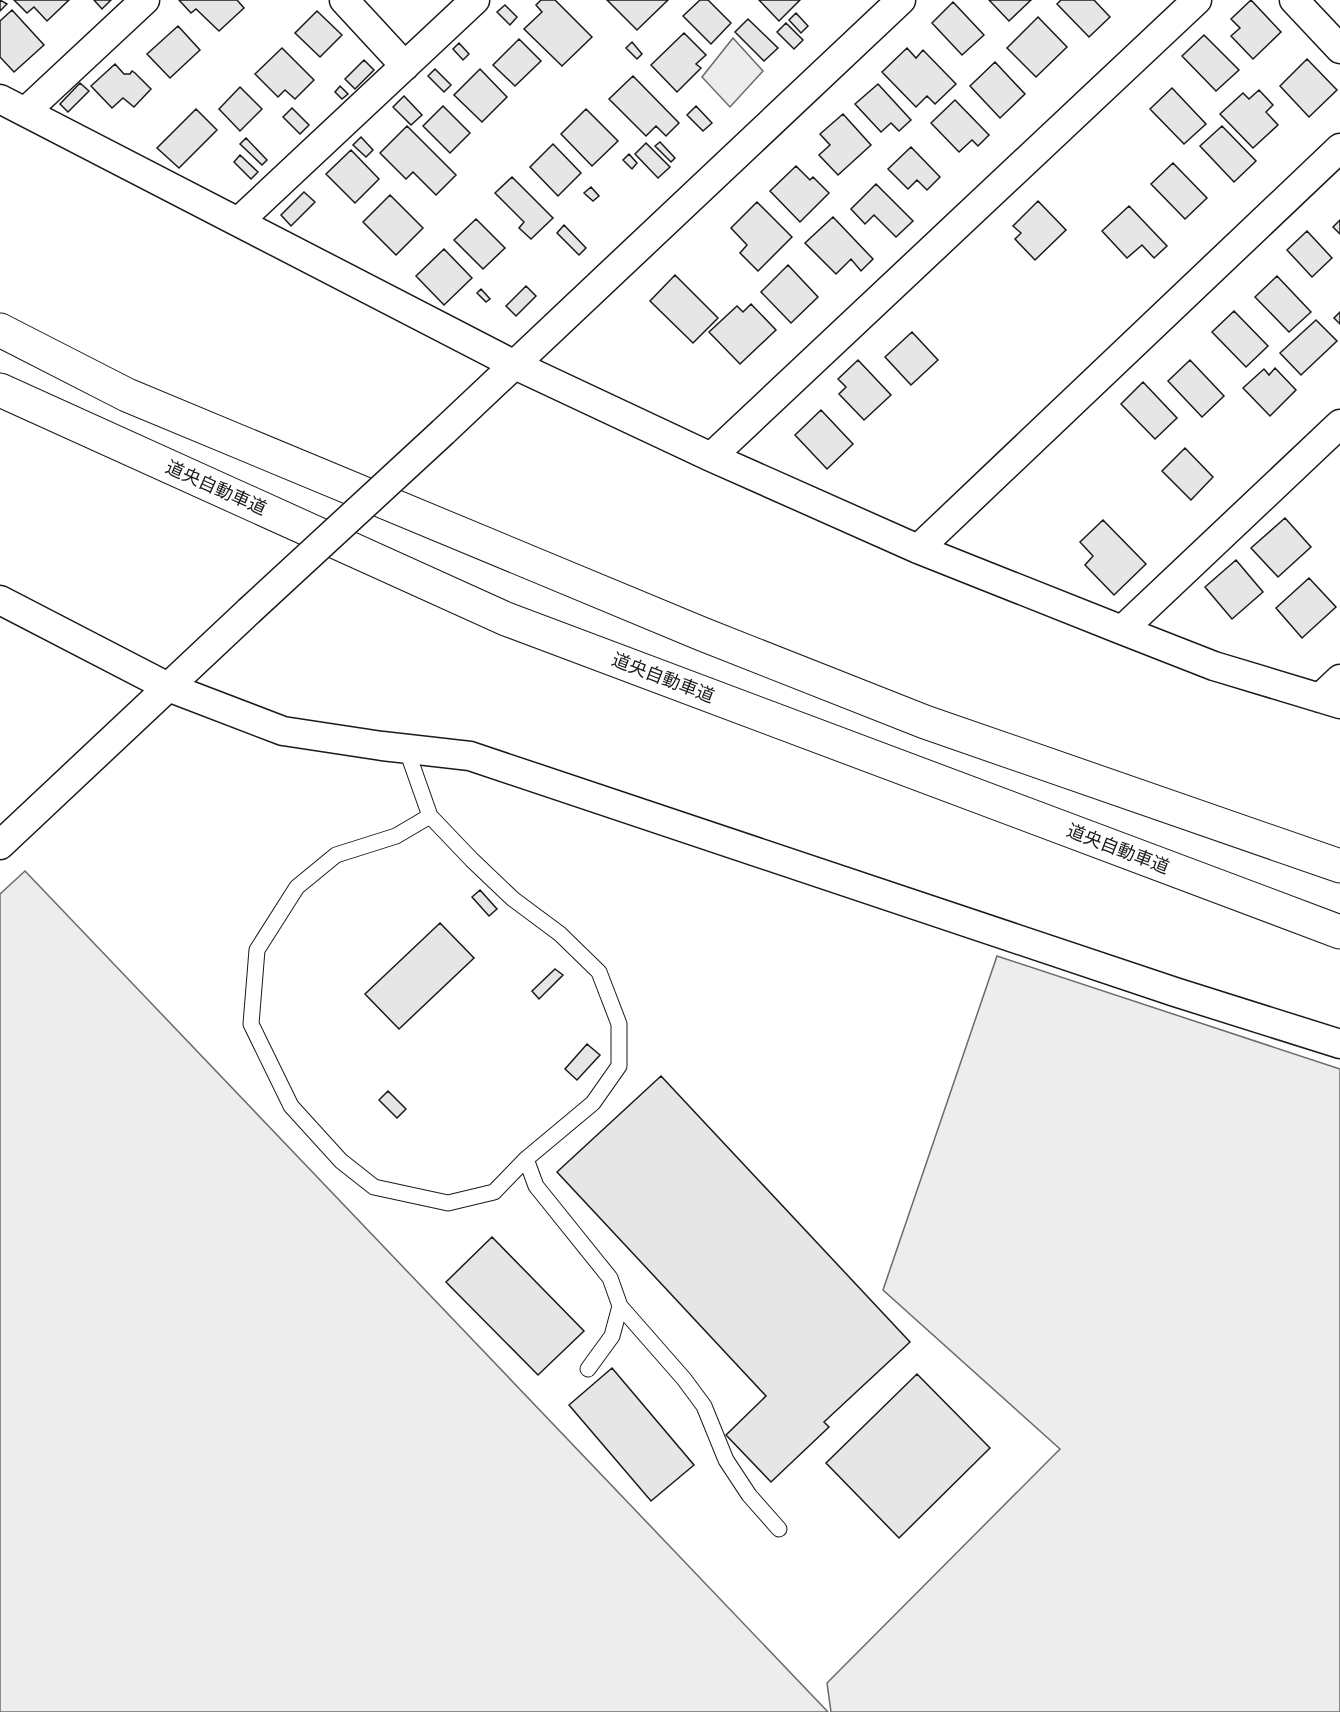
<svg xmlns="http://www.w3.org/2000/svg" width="1340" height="1712" viewBox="0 0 1340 1712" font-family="'Work Sans','Noto Sans JP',sans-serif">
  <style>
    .built { fill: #ededed; stroke: #6a6a6a; stroke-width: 1.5 }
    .building { fill: #e6e6e6; stroke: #1a1a1a; stroke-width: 1.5 }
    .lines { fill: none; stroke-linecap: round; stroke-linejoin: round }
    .lane-casing { stroke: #1a1a1a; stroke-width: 17 }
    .street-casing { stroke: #1a1a1a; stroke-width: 31 }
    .highway-casing { stroke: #1a1a1a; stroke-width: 35 }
    .lane { stroke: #fff; stroke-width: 15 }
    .street { stroke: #fff; stroke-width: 28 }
    .highway { stroke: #fff; stroke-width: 33 }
    .street-bridge-casing { stroke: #1a1a1a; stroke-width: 31; stroke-linecap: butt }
    .street-bridge { stroke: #fff; stroke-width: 28 }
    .labels { text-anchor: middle; stroke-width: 4.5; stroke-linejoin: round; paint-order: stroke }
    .street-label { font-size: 18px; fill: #1a1a1a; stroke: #fff }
  </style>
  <rect width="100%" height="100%" fill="#fff"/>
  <path class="built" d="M733,38l30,33 -33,36 -28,-30z
    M25,871l803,841h-828v-818z
    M997,956l343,113v643h-509l-4,-29 233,-234 -177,-159z"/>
  <path class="building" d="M0,0l7,4 -7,7z
    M14,0h55l-22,21 -13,-14 -7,6z
    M94,0h17l-9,9z
    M179,0h58l7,8 -25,23 -23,-22 -5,4z
    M541,0h14l37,37 -30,29 -38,-37 18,-17 -6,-7z
    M607,0h61l-31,30z
    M700,0h8l23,23 -20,21 -28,-28z
    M759,0h41l-21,21z
    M989,0h42l-22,21z
    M1061,0h33l16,17 -21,20 -32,-33z
    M1251,0l30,32 -28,27 -22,-23 9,-8 -9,-9z
    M953,2l31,33 -22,20 -30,-32z
    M505,5l12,12 -7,8 -13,-13z
    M12,10l32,35 -30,27 -14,-15v-36z
    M317,11l25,24 -22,22 -25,-24z
    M796,13l12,13 -7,7 -12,-13z
    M1038,17l29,30 -31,30 -29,-29z
    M748,19l30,29 -14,13 -29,-29z
    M786,23l17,17 -9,9 -17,-17z
    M178,26l22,24 -30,28 -23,-24z
    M684,33l22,22 -10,9 5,4 -24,24 -26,-27z
    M1204,35l35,35 -23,21 -34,-35z
    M519,39l22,22 -26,25 -22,-21z
    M632,42l10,12 -5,5 -11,-11z
    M459,43l10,11 -6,6 -10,-11z
    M282,48l32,32 -19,19 -10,-9 -7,7 -23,-23z
    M907,48l9,10 7,-8 33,34 -21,20 -8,-8 -11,11 -34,-35z
    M1307,59l30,31 -28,27 -29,-31z
    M364,60l10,10 -19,19 -10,-10z
    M995,62l30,32 -25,24 -30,-32z
    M115,64l9,10h6l2,-3 3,2 16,16 -17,18 -11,-9 -11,10 -21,-22z
    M435,69l16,16 -7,7 -16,-16z
    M480,69l27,28 -25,25 -28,-27z
    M633,76l46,47 -13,13 -10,-10 -10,10 -37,-37z
    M80,83l9,8 -21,21 -8,-8z
    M878,84l33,36 -12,11 -8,-8 -10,9 -26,-28z
    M340,86l8,8 -6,5 -7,-7z
    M240,87l22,22 -22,22 -21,-22z
    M1172,88l34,36 -22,20 -34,-35z
    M1259,90l14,15 -7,7 12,13 -25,23 -33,-34 23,-21 6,6z
    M404,96l18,19 -11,10 -18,-18z
    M955,100l34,35 -11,11 -6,-6 -13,12 -28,-29z
    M443,106l27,27 -20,20 -27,-27z
    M696,106l16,17 -9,8 -16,-16z
    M292,108l17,17 -9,9 -17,-17z
    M196,109l21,21 -38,38 -22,-20z
    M586,109l32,32 -26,25 -31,-32z
    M843,114l28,31 -33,30 -19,-20 11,-10 -10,-11z
    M407,126l49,49 -20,20 -23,-23 -7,7 -26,-26z
    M1222,126l34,35 -22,21 -34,-36z
    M361,137l12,13 -7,7 -13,-12z
    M246,138l21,22 -5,5 -22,-21z
    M660,142l15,16 -4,4 -16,-16z
    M646,143l24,24 -12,11 -23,-24z
    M553,144l28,29 -23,23 -28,-29z
    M911,147l29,30 -13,13 -10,-10 -9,9 -20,-20z
    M351,150l28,29 -24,24 -29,-29z
    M629,154l8,9 -5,6 -9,-9z
    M240,155l18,17 -7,7 -17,-17z
    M1173,163l34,35 -22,21 -34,-35z
    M796,166l14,14 3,-3 16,16 -29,29 -30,-31z
    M512,177l41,41 -22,21 -12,-11 5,-6 -29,-29z
    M876,184l37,37 -17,16 -22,-22 -9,9 -14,-15z
    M591,187l8,9 -6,5 -9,-8z
    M304,192l11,10 -24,24 -10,-11z
    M390,195l33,33 -27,27 -33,-33z
    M1038,201l28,29 -31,30 -20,-21 6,-6 -8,-7z
    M757,202l35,35 -34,34 -18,-18 7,-8 -16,-17z
    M1129,206l38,40 -13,12 -12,-13 -15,13 -25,-27z
    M833,217l40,42 -12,12 -10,-12 -15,15 -31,-31z
    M476,219l29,29 -22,21 -29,-29z
    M1340,220v14l-7,-7z
    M564,225l22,23 -7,7 -22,-22z
    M1307,231l25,27 -20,19 -25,-27z
    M444,249l28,29 -28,27 -28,-29z
    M788,265l30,32 -27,26 -30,-31z
    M675,275l43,43 -25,25 -43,-42z
    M1277,276l34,36 -22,20 -34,-35z
    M526,286l10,10 -20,20 -10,-10z
    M481,289l9,10 -4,3 -9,-9z
    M751,304l25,26 -36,34 -31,-32 28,-26 6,6z
    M1234,311l34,35 -22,21 -34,-35z
    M1340,312v12l-6,-6z
    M1316,320l21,21 -36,34 -21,-22z
    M912,332l26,28 -27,25 -26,-28z
    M858,360l33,35 -27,25 -25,-26 7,-7 -8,-8z
    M1190,360l34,36 -22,21 -34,-36z
    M1275,368l21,22 -26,26 -27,-28 21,-19 5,6z
    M1143,382l34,36 -22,21 -34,-35z
    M821,410l32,34 -26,25 -32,-34z
    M1185,448l28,29 -22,23 -29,-29z
    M1285,518l26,29 -33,30 -27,-29z
    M1103,520l43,44 -32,31 -29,-30 8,-9 -13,-14z
    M1236,560l27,32 -31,27 -27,-32z
    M1309,578l27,29 -34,31 -26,-30z
    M480,890l17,19 -8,7 -17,-19z
    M440,923l34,35 -75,71 -34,-35z
    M555,969l8,6 -24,24 -7,-8z
    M587,1044l13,11 -23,25 -12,-11z
    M661,1076l249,266 -86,80 5,5 -58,55 -45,-47 40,-39 -209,-224z
    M388,1091l18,18 -9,9 -18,-18z
    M492,1237l92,94 -46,44 -92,-93z
    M612,1368l82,97 -43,36 -82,-96z
    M917,1374l73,74 -91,90 -73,-75z"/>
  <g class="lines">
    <defs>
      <path id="lane" d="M406,748l24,68 42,44 41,39 47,35 39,38 20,52v42l-26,37 -67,56 -32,33 -46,11 -74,-16 -33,-26 -50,-55 -40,-82 6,-74 40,-63 39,-32 60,-19 34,-20
        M526,1159l10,27 74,92 10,28 -8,30 -24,33
        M620,1306l64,73 20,27 22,54 23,35 30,34"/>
      <path id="street" d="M344,0l61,66
        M1294,0l46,49
        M0,99l515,266 196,92 207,92 204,81 92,36 126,38
        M25,112l120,-112
        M238,222l237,-222
        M443,432l458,-432
        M711,457l486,-457
        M918,549l422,-401
        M0,600l168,87 115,44 99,15 88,10 705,236 165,52
        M1122,630l218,-206
        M1320,698l20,-19
        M0,845l249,-234"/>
      <path id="highway" d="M0,330l127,65 575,239 223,88 415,144
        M0,390l506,229 834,313"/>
    </defs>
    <use href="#lane" class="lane-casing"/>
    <use href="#street" class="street-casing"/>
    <use href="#highway" class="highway-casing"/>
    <use href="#lane" class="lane"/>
    <use href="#street" class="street"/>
    <use href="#highway" class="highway"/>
    <defs>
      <path id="street-bridge" d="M249,611l194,-179"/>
    </defs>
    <use href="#street-bridge" class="street-bridge-casing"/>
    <use href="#street-bridge" class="street-bridge"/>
  </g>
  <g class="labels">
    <g class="street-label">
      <text transform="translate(216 488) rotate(24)" y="6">道央自動車道</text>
      <text transform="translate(663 678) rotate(21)" y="6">道央自動車道</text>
      <text transform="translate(1118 849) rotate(21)" y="6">道央自動車道</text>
    </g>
  </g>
</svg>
